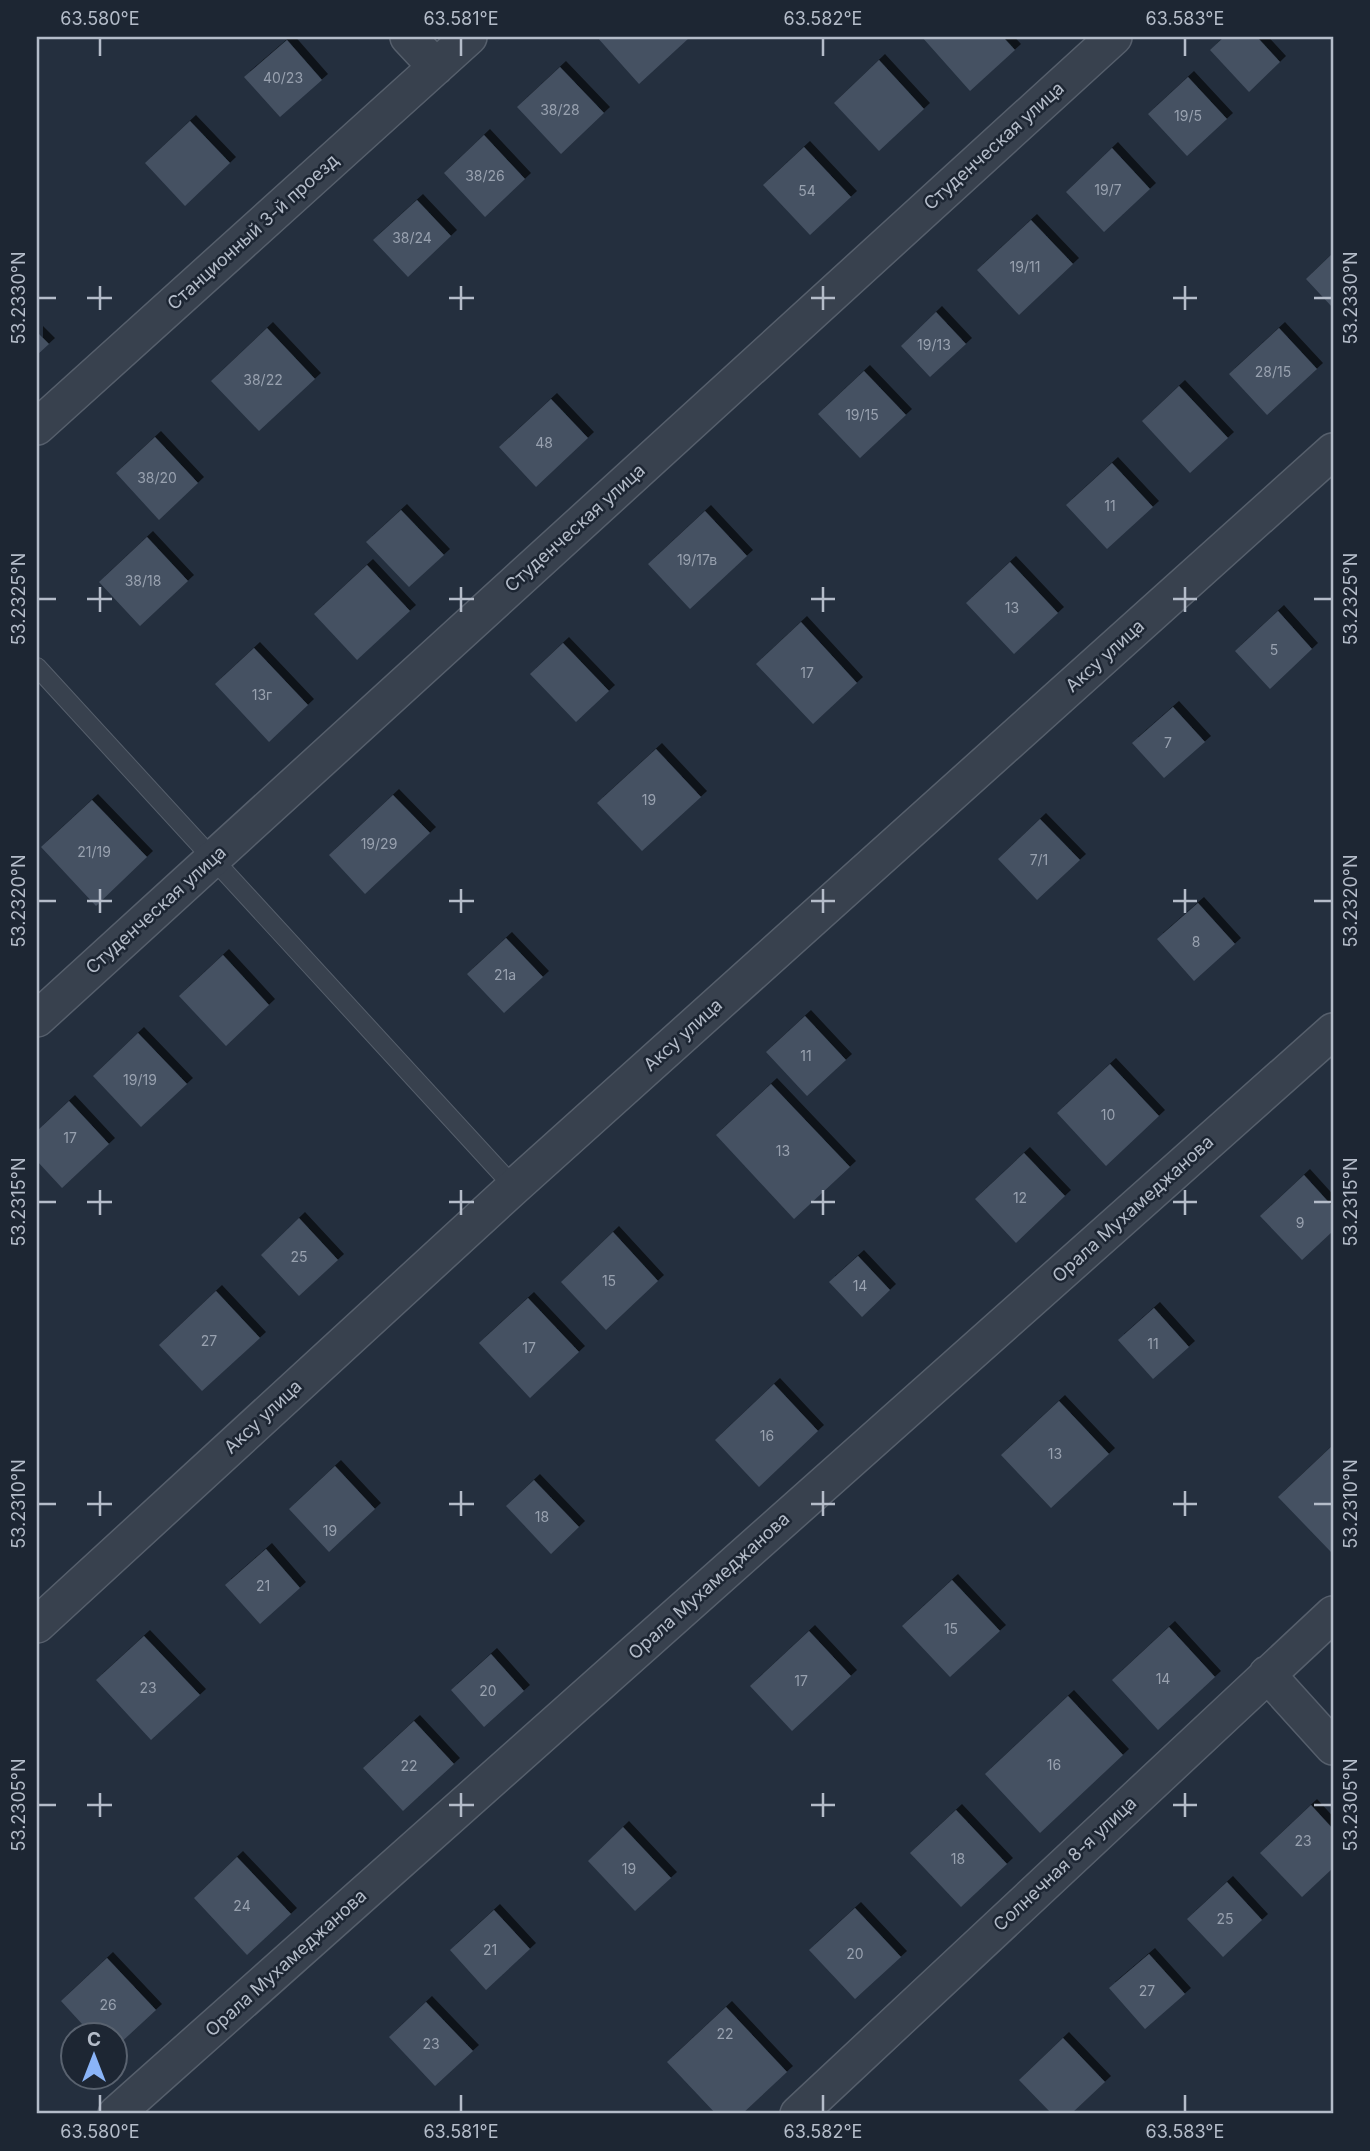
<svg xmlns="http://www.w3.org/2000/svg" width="1370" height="2151" viewBox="0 0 1370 2151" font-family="Inter,sans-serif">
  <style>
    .building { fill: #455162; filter: url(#shadow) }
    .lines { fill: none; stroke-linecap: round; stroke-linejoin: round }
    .lane-casing { stroke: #565f6c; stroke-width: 20 }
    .street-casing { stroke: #565f6c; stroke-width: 38 }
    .lane { stroke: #38414e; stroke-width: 18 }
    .street { stroke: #38414e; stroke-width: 35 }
    .ticks { fill: none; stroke: #b4bcc9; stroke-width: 2.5 }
    .labels { text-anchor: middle; stroke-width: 5; stroke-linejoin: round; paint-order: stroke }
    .number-label { font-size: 14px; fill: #98a1af }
    .street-label { font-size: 18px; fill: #b4bcc9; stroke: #1d2633 }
    .neatline { fill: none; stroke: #b4bcc9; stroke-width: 2.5 }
    .ticks-label { font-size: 18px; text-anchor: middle; fill: #b4bcc9 }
  </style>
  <defs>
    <filter id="shadow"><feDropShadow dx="6" dy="-6" stdDeviation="0" flood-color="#0009"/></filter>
  </defs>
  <rect width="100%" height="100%" fill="#242f3e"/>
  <path class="building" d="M597,37h91l1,1 -50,46z
    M922,37h81l12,13 -45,41z
    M1224,37h33l23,25 -31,30 -39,-42z
    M287,40l35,40 -42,37 -36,-40z
    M879,60l45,49 -45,42 -45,-48z
    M560,67l44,46 -43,41 -44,-47z
    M1188,77l39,42 -40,37 -39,-42z
    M190,121l40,42 -45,43 -40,-43z
    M484,135l41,44 -40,38 -41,-44z
    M804,147l47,50 -41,38 -47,-50z
    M1112,148l38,41 -46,43 -38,-40z
    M417,200l34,36 -43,41 -35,-37z
    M1031,220l42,44 -54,51 -42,-45z
    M1333,253v55l-27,-29z
    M936,312l30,32 -36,33 -29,-31z
    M267,328l48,51 -56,52 -48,-50z
    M1279,328l38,41 -50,46 -38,-41z
    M37,332l12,12 -12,11z
    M864,371l42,44 -46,43 -42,-44z
    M1179,386l49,52 -38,35 -48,-52z
    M551,399l37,39 -52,49 -37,-40z
    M155,437l43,46 -39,37 -43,-47z
    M1112,463l41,44 -46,42 -41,-44z
    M401,510l43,45 -35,32 -43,-45z
    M705,511l42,45 -57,53 -42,-45z
    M147,537l41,44 -48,45 -41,-44z
    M1010,562l48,51 -44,41 -48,-51z
    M367,565l43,46 -53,49 -43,-46z
    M1278,611l34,38 -42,40 -35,-38z
    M801,622l56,61 -44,41 -57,-60z
    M563,643l46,48 -33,31 -46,-48z
    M254,648l54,57 -39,37 -54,-58z
    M1173,707l32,35 -41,36 -32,-35z
    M656,749l45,48 -59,54 -45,-48z
    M393,795l37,38 -65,61 -36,-39z
    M92,800l55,57 -51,49 -55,-59z
    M1040,819l40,41 -43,40 -39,-41z
    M1198,903l37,41 -41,37 -37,-42z
    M506,938l37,39 -39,36 -37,-39z
    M223,955l46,50 -43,41 -47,-50z
    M805,1016l41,44 -39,36 -41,-44z
    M138,1033l49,51 -46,43 -48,-51z
    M1110,1064l49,52 -53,50 -49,-53z
    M771,1084l79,83 -56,52 -78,-84z
    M69,1101l40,43 -47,44 -25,-27v-30z
    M1024,1153l41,43 -49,47 -41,-44z
    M1304,1175l29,32v24l-31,29 -42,-44z
    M299,1218l39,42 -39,36 -38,-41z
    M613,1232l45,49 -52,49 -45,-48z
    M858,1256l32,34 -28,27 -33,-35z
    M216,1291l44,47 -58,53 -43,-46z
    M528,1298l51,54 -49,46 -51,-55z
    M1154,1308l35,39 -36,32 -35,-39z
    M774,1384l44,47 -59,56 -44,-47z
    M1059,1401l50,53 -58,54 -50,-53z
    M1332,1446l1,104 -2,2 -53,-55z
    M335,1466l40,43 -46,43 -40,-43z
    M534,1480l45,47 -28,27 -45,-48z
    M266,1549l34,39 -40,36 -35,-39z
    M952,1580l48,51 -50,46 -48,-51z
    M1169,1627l46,50 -57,53 -46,-50z
    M809,1631l42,45 -59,55 -42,-45z
    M144,1636l56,59 -49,45 -55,-60z
    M491,1654l33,37 -40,36 -33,-37z
    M1068,1696l55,59 -83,78 -55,-59z
    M414,1721l40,43 -51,47 -40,-43z
    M1311,1805l22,24v39l-31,29 -42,-44z
    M956,1810l51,54 -46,43 -51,-54z
    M623,1827l48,51 -36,33 -47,-50z
    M237,1857l54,57 -44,41 -53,-57z
    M1227,1882l35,38 -39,37 -36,-38z
    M855,1908l46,49 -46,42 -46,-49z
    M494,1910l36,39 -44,41 -36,-40z
    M1149,1954l36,40 -40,35 -36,-41z
    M107,1958l49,52 -40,37v-11h-23l-32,-35z
    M426,2002l47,49 -38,35 -46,-49z
    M726,2007l61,65 -45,42h-26l-49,-52z
    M1063,2038l42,44 -34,32h-19l-33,-34z"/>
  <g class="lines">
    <defs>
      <path id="lane" d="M37,667l477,520"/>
      <path id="street" d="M408,37l28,30
        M37,427l432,-390
        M37,1019l1077,-982
        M37,1625l477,-438 819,-736
        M1267,1674l66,73
        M116,2114l1217,-1083
        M798,2114l535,-500"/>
    </defs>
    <use href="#lane" class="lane-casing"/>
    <use href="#street" class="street-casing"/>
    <use href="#lane" class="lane"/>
    <use href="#street" class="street"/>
  </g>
  <path class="ticks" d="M100,38v18M461,38v18M823,38v18M1185,38v18M100,286v24M461,286v24M823,286v24M1185,286v24M38,298h18M87,298h25M449,298h25M811,298h24M1173,298h24M1314,298h18M100,587v25M461,587v25M823,587v25M1185,587v25M38,599h18M87,599h25M449,599h25M811,599h24M1173,599h24M1314,599h18M100,889v24M461,889v24M823,889v24M1185,889v24M38,901h18M87,901h25M449,901h25M811,901h24M1173,901h24M1314,901h18M100,1190v25M461,1190v25M823,1190v25M1185,1190v25M38,1202h18M87,1202h25M449,1202h25M811,1202h24M1173,1202h24M1314,1202h18M100,1491v25M461,1491v25M823,1491v25M1185,1491v25M38,1504h18M87,1504h25M449,1504h25M811,1504h24M1173,1504h24M1314,1504h18M100,1793v24M461,1793v24M823,1793v24M1185,1793v24M38,1805h18M87,1805h25M449,1805h25M811,1805h24M1173,1805h24M1314,1805h18M100,2095v17M461,2095v17M823,2095v17M1185,2095v17"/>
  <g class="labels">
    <g class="number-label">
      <text x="283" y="83">40/23</text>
      <text x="560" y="115">38/28</text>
      <text x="1188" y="121">19/5</text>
      <text x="485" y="181">38/26</text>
      <text x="1108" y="195">19/7</text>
      <text x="807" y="196">54</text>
      <text x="412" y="243">38/24</text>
      <text x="1025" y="272">19/11</text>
      <text x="934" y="350">19/13</text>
      <text x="1273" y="377">28/15</text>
      <text x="263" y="385">38/22</text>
      <text x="862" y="420">19/15</text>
      <text x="544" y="448">48</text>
      <text x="157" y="483">38/20</text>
      <text x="1110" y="511">11</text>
      <text x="697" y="565">19/17в</text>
      <text x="143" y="586">38/18</text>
      <text x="1012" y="613">13</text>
      <text x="1274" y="655">5</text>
      <text x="807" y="678">17</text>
      <text x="262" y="700">13г</text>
      <text x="1168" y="748">7</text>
      <text x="649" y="805">19</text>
      <text x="379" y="849">19/29</text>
      <text x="94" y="857">21/19</text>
      <text x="1039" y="865">7/1</text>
      <text x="1196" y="947">8</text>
      <text x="505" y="980">21а</text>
      <text x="806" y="1061">11</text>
      <text x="140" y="1085">19/19</text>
      <text x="1108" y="1120">10</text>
      <text x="70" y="1143">17</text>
      <text x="783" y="1156">13</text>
      <text x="1020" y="1203">12</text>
      <text x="1300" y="1228">9</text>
      <text x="299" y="1262">25</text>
      <text x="609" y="1286">15</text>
      <text x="860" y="1291">14</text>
      <text x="209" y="1346">27</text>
      <text x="1153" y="1349">11</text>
      <text x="529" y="1353">17</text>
      <text x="767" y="1441">16</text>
      <text x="1055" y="1459">13</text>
      <text x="542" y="1522">18</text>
      <text x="330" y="1536">19</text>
      <text x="263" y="1591">21</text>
      <text x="951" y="1634">15</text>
      <text x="1163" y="1684">14</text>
      <text x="801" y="1686">17</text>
      <text x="148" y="1693">23</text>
      <text x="488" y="1696">20</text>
      <text x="1054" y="1770">16</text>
      <text x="409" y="1771">22</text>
      <text x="1303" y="1846">23</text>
      <text x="958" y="1864">18</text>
      <text x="629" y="1874">19</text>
      <text x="242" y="1911">24</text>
      <text x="1225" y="1924">25</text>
      <text x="490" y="1955">21</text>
      <text x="855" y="1959">20</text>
      <text x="1147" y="1996">27</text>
      <text x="108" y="2010">26</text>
      <text x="725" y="2039">22</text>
      <text x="431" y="2049">23</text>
    </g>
    <g class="street-label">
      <text transform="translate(994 146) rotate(-42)" y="6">Студенческая улица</text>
      <text transform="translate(253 232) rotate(-42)" y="6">Станционный 3-й проезд</text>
      <text transform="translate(575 528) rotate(-42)" y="6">Студенческая улица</text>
      <text transform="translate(1105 656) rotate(-42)" y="6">Аксу улица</text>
      <text transform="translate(156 910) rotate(-42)" y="6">Студенческая улица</text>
      <text transform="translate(683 1035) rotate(-42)" y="6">Аксу улица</text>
      <text transform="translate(1133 1209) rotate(-42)" y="6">Орала Мухамеджанова</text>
      <text transform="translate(263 1417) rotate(-43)" y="6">Аксу улица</text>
      <text transform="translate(709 1586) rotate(-42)" y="6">Орала Мухамеджанова</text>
      <text transform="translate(1065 1864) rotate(-43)" y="6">Солнечная 8-я улица</text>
      <text transform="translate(286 1963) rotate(-42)" y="6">Орала Мухамеджанова</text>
    </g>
  </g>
  <rect width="1370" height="2151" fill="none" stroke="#1d2633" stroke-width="77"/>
  <g transform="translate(94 2056)"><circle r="33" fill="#1d2633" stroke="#59626f" stroke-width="2"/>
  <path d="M0-5L12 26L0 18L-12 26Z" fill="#8ab4f8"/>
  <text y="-10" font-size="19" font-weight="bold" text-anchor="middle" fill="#b4bcc9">С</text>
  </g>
  <rect x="38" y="38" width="1294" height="2074" class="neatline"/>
  <g class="ticks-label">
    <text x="100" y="25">63.580°E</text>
    <text x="461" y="25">63.581°E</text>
    <text x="823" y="25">63.582°E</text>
    <text x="1185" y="25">63.583°E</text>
    <text transform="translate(19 298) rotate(-90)" y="6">53.2330°N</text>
    <text transform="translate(1351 298) rotate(-90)" y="6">53.2330°N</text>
    <text transform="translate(19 599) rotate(-90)" y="6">53.2325°N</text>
    <text transform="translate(1351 599) rotate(-90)" y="6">53.2325°N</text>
    <text transform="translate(19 901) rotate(-90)" y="6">53.2320°N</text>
    <text transform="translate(1351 901) rotate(-90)" y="6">53.2320°N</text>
    <text transform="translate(19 1202) rotate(-90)" y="6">53.2315°N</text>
    <text transform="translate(1351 1202) rotate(-90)" y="6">53.2315°N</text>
    <text transform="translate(19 1504) rotate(-90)" y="6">53.2310°N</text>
    <text transform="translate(1351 1504) rotate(-90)" y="6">53.2310°N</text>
    <text transform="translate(19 1805) rotate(-90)" y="6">53.2305°N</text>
    <text transform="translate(1351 1805) rotate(-90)" y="6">53.2305°N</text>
    <text x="100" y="2138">63.580°E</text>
    <text x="461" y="2138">63.581°E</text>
    <text x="823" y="2138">63.582°E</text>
    <text x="1185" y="2138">63.583°E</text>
  </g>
</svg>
